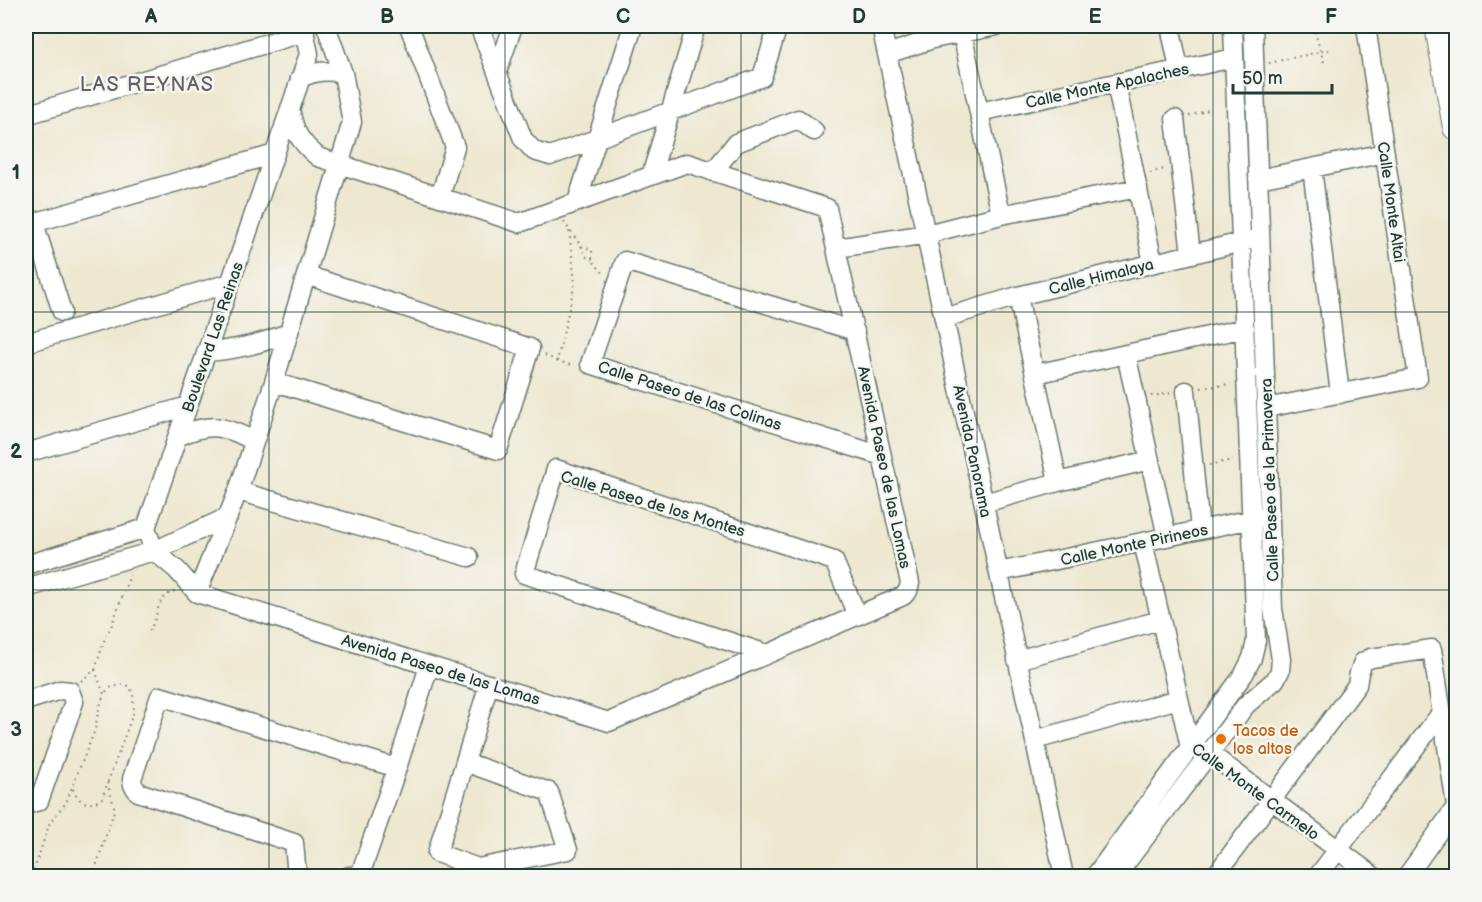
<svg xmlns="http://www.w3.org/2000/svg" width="1482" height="902" viewBox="0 0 1482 902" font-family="'Balsamiq Sans',sans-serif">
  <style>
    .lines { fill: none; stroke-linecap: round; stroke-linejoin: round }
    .minor-casing { stroke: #67796b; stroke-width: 21 }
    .highway-casing { stroke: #67796b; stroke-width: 28 }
    .path { stroke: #67796b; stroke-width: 2; stroke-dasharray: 1.5 4.5; stroke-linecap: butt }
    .minor { stroke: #fff; stroke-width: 18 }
    .highway { stroke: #fff; stroke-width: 26 }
    .grid { fill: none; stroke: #1f3d34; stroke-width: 1.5; stroke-opacity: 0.55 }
    .food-dot { fill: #e8710a; stroke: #f6f6f2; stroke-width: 2 }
    .labels { text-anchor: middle; stroke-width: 5; stroke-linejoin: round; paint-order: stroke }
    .street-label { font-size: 16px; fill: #1f3d34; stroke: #f6f6f2 }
    .food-label { font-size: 16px; fill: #c56008; stroke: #f6f6f2; text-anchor: start }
    .quarter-label { font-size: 20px; letter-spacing: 1.5px; fill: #665f64; stroke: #f6f6f2 }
    .neatline { fill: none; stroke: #1f3d34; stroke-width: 2 }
    .grid-label { font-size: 20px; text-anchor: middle; font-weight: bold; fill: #1f3d34 }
  </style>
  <rect width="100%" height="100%" fill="#f6f6f2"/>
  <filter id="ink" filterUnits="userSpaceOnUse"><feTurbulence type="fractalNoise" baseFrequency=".0167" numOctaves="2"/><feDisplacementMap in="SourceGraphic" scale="12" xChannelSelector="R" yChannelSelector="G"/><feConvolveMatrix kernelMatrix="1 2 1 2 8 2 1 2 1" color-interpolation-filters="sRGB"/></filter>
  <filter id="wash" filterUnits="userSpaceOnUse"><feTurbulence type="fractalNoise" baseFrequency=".008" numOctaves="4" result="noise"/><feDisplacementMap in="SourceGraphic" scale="24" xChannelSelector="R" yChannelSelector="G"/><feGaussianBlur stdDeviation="1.35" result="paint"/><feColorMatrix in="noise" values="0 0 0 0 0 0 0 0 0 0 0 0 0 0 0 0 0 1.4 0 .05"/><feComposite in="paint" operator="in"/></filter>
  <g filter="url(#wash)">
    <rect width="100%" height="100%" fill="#eee8d1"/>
  </g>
  <g filter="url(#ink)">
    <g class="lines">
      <defs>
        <path id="minor" d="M409,26l46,121 -15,50
          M479,26l44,113 11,12 16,5 212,-79 16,-51
          M881,26l183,850
          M1170,26l9,43
          M962,33l39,182
          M887,54l46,-15 64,-13
          M497,72l16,-46
          M300,78c16,-7 26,-8 43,-5
          M1116,83l37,180
          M979,112l255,-54
          M26,115l279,-83
          M1175,119l16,135
          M1312,168l28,226
          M713,172l23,-29 62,-24 16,12
          M651,176l45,-150
          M1258,179l127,-26
          M577,202l56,-176
          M34,223l28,89
          M26,225l249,-71
          M837,248l90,-14 74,-19 137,-27
          M1018,296l40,186
          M944,318l74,-22 232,-56
          M855,331l-230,-70 -35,103 292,92
          M26,343l204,-60
          M206,352c30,-2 55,-8 82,-19
          M1126,354l41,183
          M1035,374l210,-46
          M274,382l224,68 32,-102 -224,-73
          M1186,391l14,139
          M1266,408l152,-30 -52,-352
          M177,437c32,-15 46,-12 77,4
          M26,453l162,-47
          M238,491l231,66
          M984,503l74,-21 92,-22
          M146,528l8,23 23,19 20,23 412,129 294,-126 5,-5 2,-8 -83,-375 -140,-45 -168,60 -201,-66c-19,-16 -24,-25 -28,-49
          M146,528l163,-474 -6,-28
          M1143,542l47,205 19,6 164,123
          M26,565l120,-37
          M999,572l263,-55
          M26,588l128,-37 74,-34
          M197,593l41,-102 36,-109 78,-260 -9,-49 -17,-47
          M767,654l-243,-80 32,-105 278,92 23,54
          M1017,660l143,-40
          M26,701l34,-11 10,1 4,11 -35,99 -13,4
          M1035,740l143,-41
          M465,762l84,30 19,58 -90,18 -41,-15 52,-169
          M297,876l-3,-33 -156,-51 -5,-7 -1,-6 28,-83 237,72
          M349,876l11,-1 37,-107 32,-102
          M1095,876l149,-202 8,-16 4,-17 -23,-615
          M1116,876l130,-171 29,-25 5,-9 1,-12 -8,-50 -20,-583
          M1215,876l142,-191 2,-12 4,-11 8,-4 61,-9 24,156
          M1318,876l124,-164
          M1407,876l49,-69"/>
        <path id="highway" d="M1438,26l18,101"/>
      </defs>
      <use href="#minor" class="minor-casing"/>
      <use href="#highway" class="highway-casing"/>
      <path class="path" d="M1313,26l12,40
        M1269,63l63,-14
        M1189,116l23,-7
        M1150,173l14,-4
        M564,222l17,24 11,4v10l12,14
        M581,246l4,10 7,4
        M545,355l12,6 18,-78 -6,-54
        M557,361l17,5
        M1201,388l30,-4
        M1151,396l21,-3
        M1209,465l24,-5
        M149,631c11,-15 5,-33 26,-40
        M81,681l14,-11 12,-39 3,-1 20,-55
        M73,789c5,14 18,19 29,9l32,-87 -1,-17 -3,-7 -5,-3 -16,4 -5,6
        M32,876l18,-54 16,-19 6,-16 23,-57 3,-18 6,-18 -9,-24
        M93,876l21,-65v-5l-7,-24"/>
      <use href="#minor" class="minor"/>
      <use href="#highway" class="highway"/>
    </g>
  </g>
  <path class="grid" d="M269,26v850M505,26v850M741,26v850M977,26v850M1213,26v850M26,312h1430M26,590h1430"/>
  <circle class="food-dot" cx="1221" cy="739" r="6"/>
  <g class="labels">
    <g class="street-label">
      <text transform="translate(1107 85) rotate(-12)" y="6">Calle Monte Apalaches</text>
      <text transform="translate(1392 202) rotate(82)" y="6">Calle Monte Altai</text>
      <text transform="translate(1101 276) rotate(-14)" y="6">Calle Himalaya</text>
      <text transform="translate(212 337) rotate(-71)" y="6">Boulevard Las Reinas</text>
      <text transform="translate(690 395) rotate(18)" y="6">Calle Paseo de las Colinas</text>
      <text transform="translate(973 451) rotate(78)" y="6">Avenida Panorama</text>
      <text transform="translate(885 467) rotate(78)" y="6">Avenida Paseo de las Lomas</text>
      <text transform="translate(1269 480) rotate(-92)" y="6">Calle Paseo de la Primavera</text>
      <text transform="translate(653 503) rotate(17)" y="6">Calle Paseo de los Montes</text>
      <text transform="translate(1134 544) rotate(-12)" y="6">Calle Monte Pirineos</text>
      <text transform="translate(441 669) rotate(17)" y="6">Avenida Paseo de las Lomas</text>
      <text transform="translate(1256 791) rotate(36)" y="6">Calle Monte Carmelo</text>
    </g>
    <g class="food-label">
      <text x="1233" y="736">Tacos de<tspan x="1233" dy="18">los altos</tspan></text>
    </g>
    <g class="quarter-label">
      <text x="147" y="91">LAS REYNAS</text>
    </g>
  </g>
  <rect width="1482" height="902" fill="none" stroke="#f6f6f2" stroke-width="66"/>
  <path d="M1233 84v9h99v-9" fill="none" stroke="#1f3d34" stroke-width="3"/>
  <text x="1242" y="84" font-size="18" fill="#1f3d34" stroke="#f6f6f2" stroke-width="4.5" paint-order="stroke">50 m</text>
  <rect x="33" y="33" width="1416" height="836" class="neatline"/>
  <g class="grid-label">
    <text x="151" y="23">A</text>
    <text x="387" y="23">B</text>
    <text x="623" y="23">C</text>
    <text x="859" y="23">D</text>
    <text x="1095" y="23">E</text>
    <text x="1331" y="23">F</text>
    <text x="16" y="179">1</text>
    <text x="16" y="458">2</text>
    <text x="16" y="736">3</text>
  </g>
</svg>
